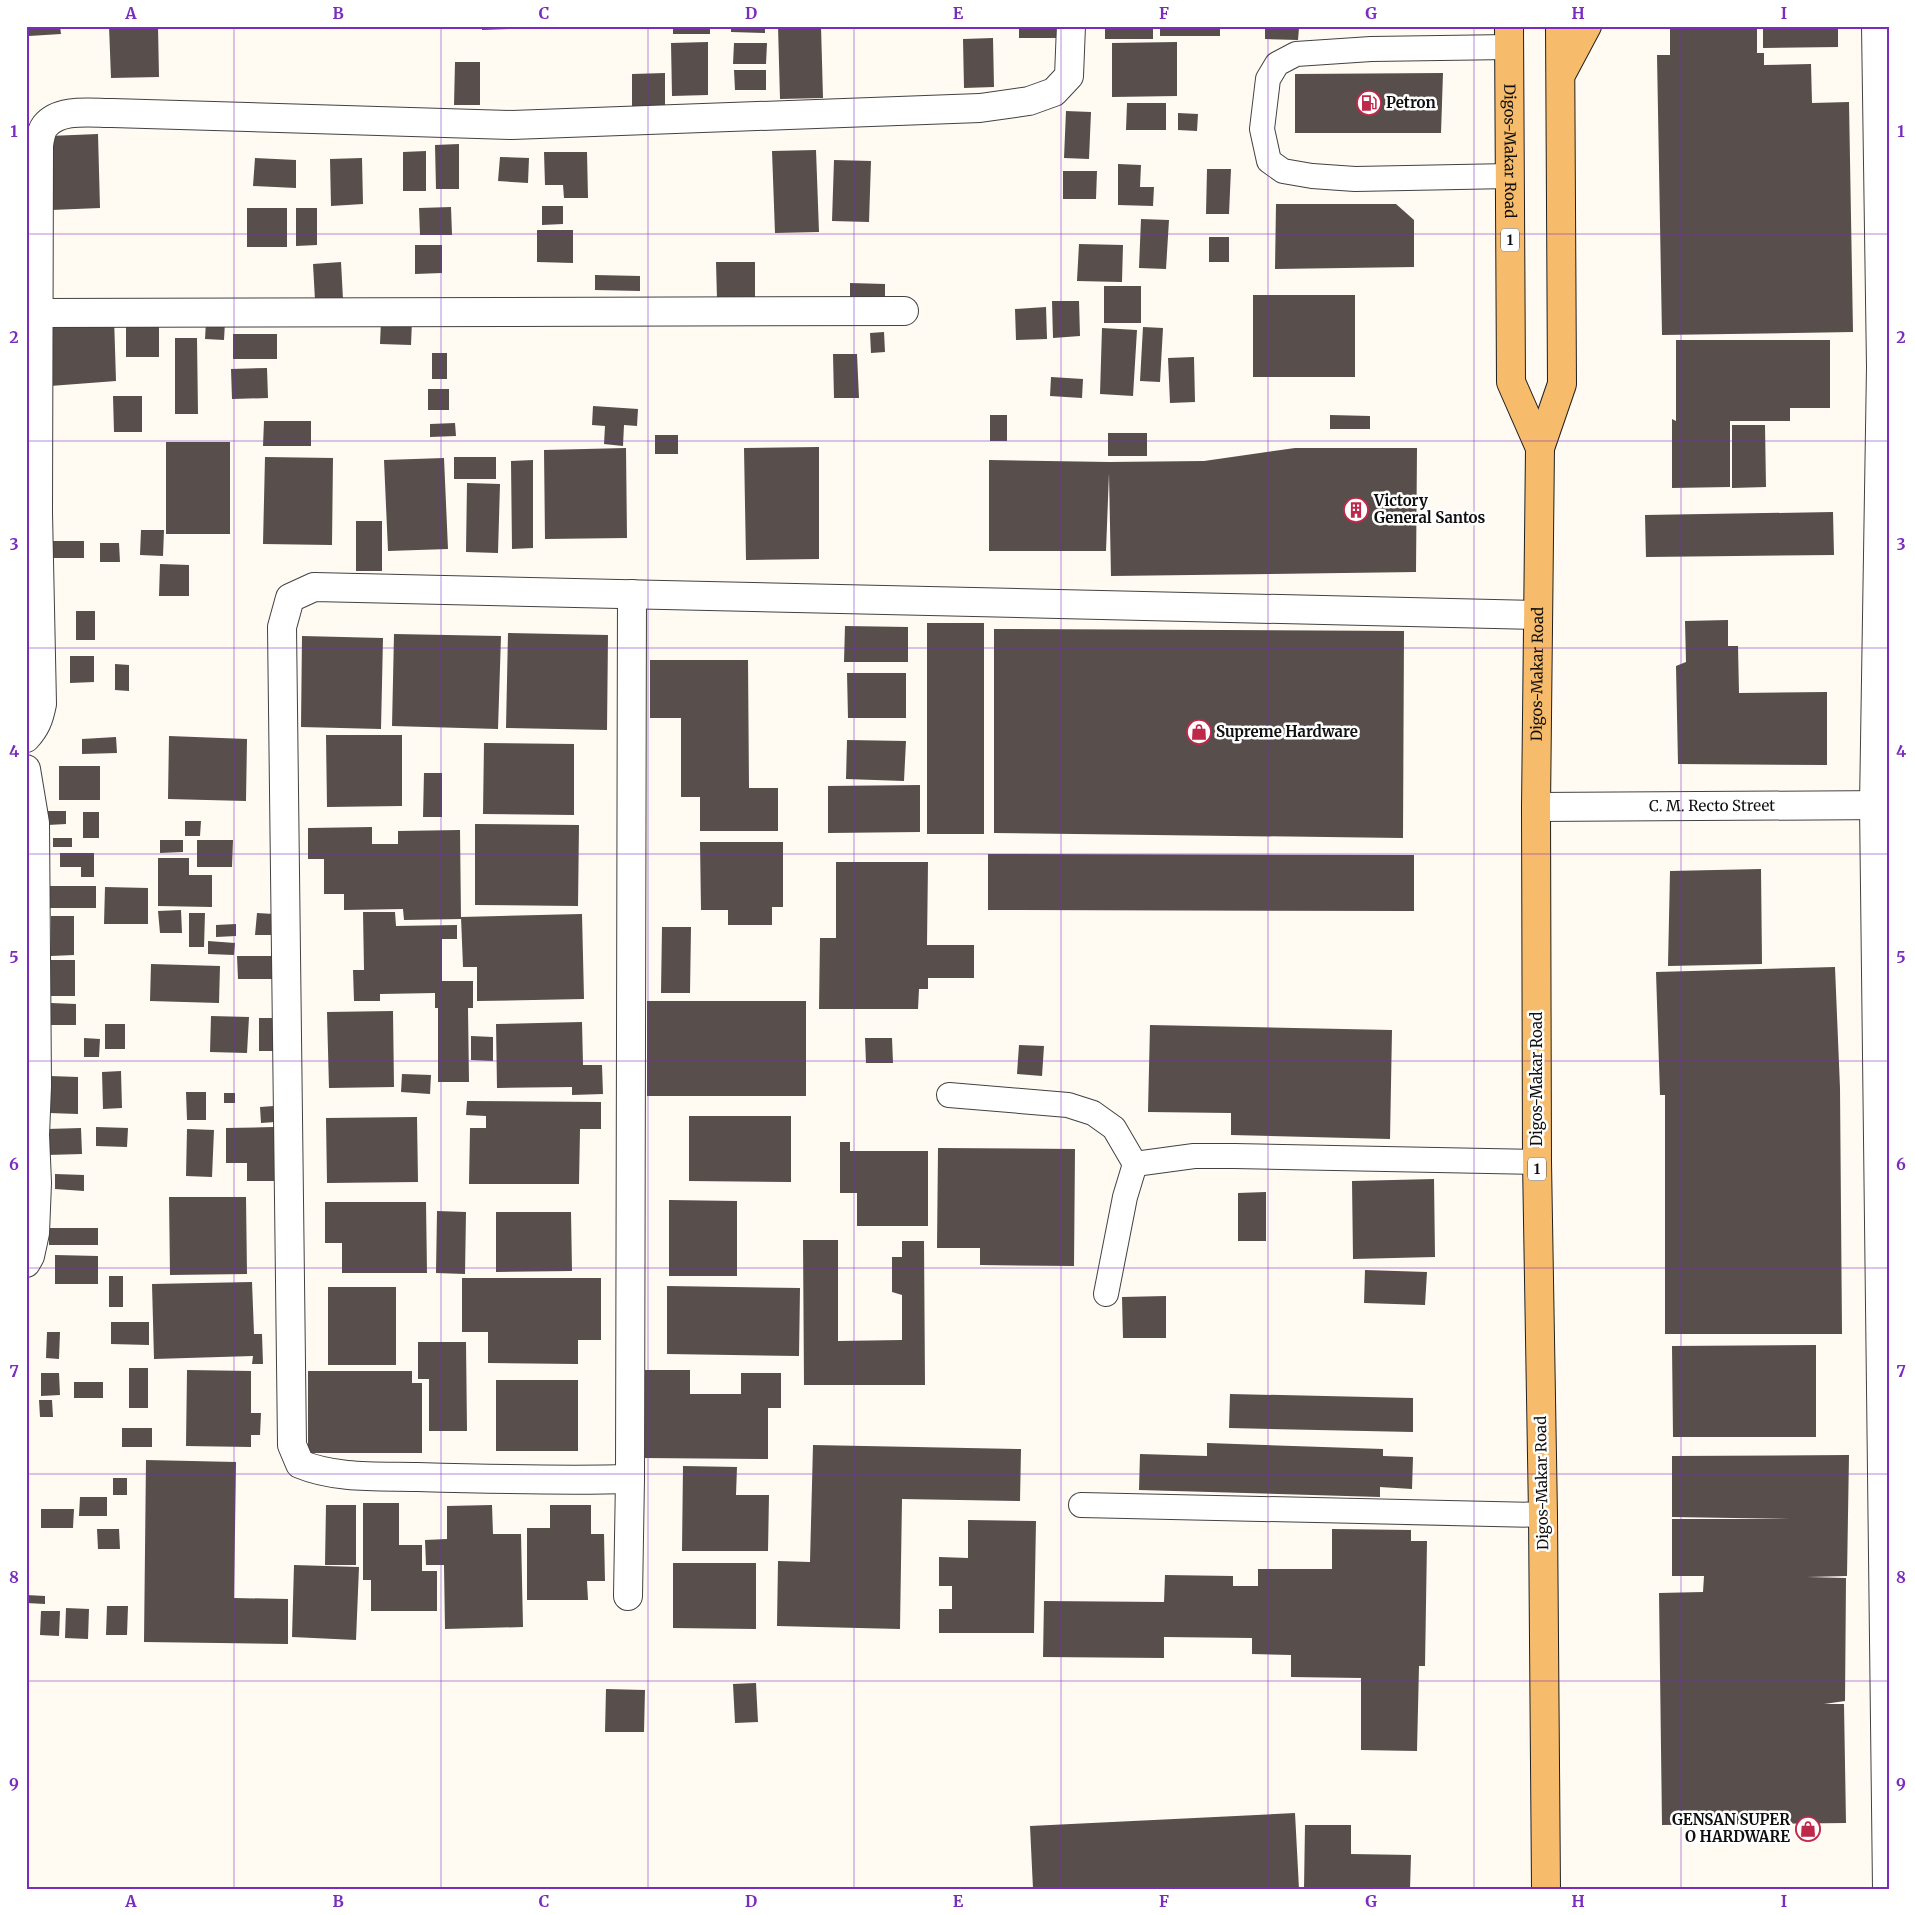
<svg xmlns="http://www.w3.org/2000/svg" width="1915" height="1915" viewBox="0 0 1915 1915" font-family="Merriweather,serif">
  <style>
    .building { fill: #584e4c }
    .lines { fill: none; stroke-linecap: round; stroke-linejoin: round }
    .lane-casing { stroke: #424242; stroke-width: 26 }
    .street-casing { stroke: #424242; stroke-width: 30 }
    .primary-casing { stroke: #202020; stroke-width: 30 }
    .lane { stroke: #fff; stroke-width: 24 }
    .street { stroke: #fff; stroke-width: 28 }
    .primary { stroke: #f6bc6b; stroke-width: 28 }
    .grid { fill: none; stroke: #7b2cbf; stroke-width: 1; stroke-opacity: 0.55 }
    .labels { text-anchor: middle; stroke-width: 5; stroke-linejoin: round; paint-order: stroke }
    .shield { fill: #fff; stroke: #575757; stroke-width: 1 }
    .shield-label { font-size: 14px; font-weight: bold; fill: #0f0f0f }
    .poi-label { font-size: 15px; font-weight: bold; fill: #0f0f0f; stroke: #fff; text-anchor: start }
    .street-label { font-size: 15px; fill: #0f0f0f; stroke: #fff }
    .neatline { fill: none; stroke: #7b2cbf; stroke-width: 2 }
    .grid-label { font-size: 16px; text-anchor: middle; font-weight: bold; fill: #7b2cbf }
  </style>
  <rect width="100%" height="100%" fill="#fffaf2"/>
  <path class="building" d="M29,26h31l1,8 -32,2z
    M109,26h49l1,51 -48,1z
    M482,26h58v2l-58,2z
    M673,26h37v8h-37z
    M731,26h34v7l-34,-1z
    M778,26h43l2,72 -43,1z
    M1019,26h39v12h-39z
    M1105,26h48v13h-48z
    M1160,26h60v10h-60z
    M1670,26h87v27h7v12l47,-1 1,39 37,-1 4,230 -191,3 -5,-280h13z
    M1763,26h75v21l-75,1z
    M1265,27l34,1 -1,12 -33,-1z
    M993,38l1,49 -30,1 -1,-49z
    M708,42v53l-36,1 -1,-53z
    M1177,42v54l-65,1v-54z
    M734,43h33l-1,21h-33z
    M455,62h25v43h-26z
    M734,70h32v20h-31z
    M665,73v33l-33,1v-33z
    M1443,73l-2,60h-146v-59z
    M1127,103h39v27h-40z
    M1066,111l25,1 -2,47 -25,-1z
    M1178,113l20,1 -1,17 -19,-1z
    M98,134l2,74 -49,2 -2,-74z
    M459,144v45h-23l-1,-44z
    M816,150l3,82 -44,1 -3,-82z
    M426,151v40h-23v-39z
    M544,152h43l1,46h-24l-1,-13h-18z
    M500,157l29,1 -1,25 -30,-2z
    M255,158l41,2v28l-43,-2z
    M362,158l1,46 -32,2 -1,-47z
    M834,160l37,1 -2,61 -37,-1z
    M1118,164l23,1 -1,22h14l-1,19 -35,-1z
    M1207,169h24l-2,45h-23z
    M1063,171h34l-1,28h-33z
    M1276,204h120l18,16v47l-139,2z
    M542,206h21v18l-21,1z
    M451,207l1,28h-32l-1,-27z
    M247,208h40v39h-40z
    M296,208h21v37l-21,1z
    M1141,219l28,1 -3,49 -27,-1z
    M537,230h36v33l-36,-1z
    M1209,237h20v25h-20z
    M1079,244l44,1 -1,37 -45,-1z
    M415,245h27v28l-27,1z
    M341,262l2,37 -28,1 -2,-36z
    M716,262h39v37h-38z
    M595,275l45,1v15l-45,-1z
    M850,283l35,1v18l-35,-1z
    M1104,286h37v37h-37z
    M1253,295h102v82h-102z
    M1052,301h27l1,35 -27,2z
    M1046,307l1,32 -31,1 -1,-31z
    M114,317l2,64 -66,5 -4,-66z
    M381,320l31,1 -1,24 -31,-1z
    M206,321l19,1 -1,18 -19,-1z
    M126,322h33v35h-33z
    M1143,327l20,1 -3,54 -20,-1z
    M1102,328l35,2 -4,66 -33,-2z
    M884,332l1,20 -14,1 -1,-20z
    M233,334h44v25h-44z
    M175,338h22l1,76h-23z
    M1676,340h154v68h-40v13h-60v66l-58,1v-69l4,2z
    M432,353h15v26h-15z
    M833,354h24l2,44h-25z
    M1194,357l1,45 -25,1 -2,-45z
    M267,368l1,30 -36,1 -1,-30z
    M1051,377l32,2 -1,19 -32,-2z
    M428,389h21v21h-21z
    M113,396h29v36h-28z
    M593,406l45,3 -1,17 -13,-1 -1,21 -19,-2 1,-18 -13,-1z
    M990,415h17v26h-17z
    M1330,415l40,1v13h-40z
    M264,421h47v25h-48z
    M455,423l1,13 -26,1v-13z
    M1732,425h33l1,62 -34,1z
    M1108,433h39v23h-39z
    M655,435h23v19h-23z
    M166,442h64v92h-64z
    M819,447v112l-73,1 -2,-112z
    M626,448l1,90 -82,1 -1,-89z
    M1295,448h122l-1,124 -305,4 -2,-103 -3,78h-117v-91l120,2 95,-1z
    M265,457l68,1 -1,87 -69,-1z
    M454,457h42v22h-42z
    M444,458l4,91 -60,2 -4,-91z
    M533,460v88l-21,1 -1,-88z
    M467,483l33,1 -2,69 -32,-1z
    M1833,512l1,43 -188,2 -1,-42z
    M356,521h26v50h-26z
    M141,530h23l-1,26 -23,-1z
    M53,541h31v17h-32z
    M100,543h19l1,19h-20z
    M160,564l29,1v31h-30z
    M76,611h19v29h-19z
    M1728,620v26h10l1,47 88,-1v73l-149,-1 -2,-98 10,-4 -1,-41z
    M927,623h57v211h-57z
    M845,626l63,1v35h-64z
    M994,629l410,2 -1,207 -409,-5z
    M508,633l100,2 -1,95 -101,-2z
    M394,634l107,2 -3,93 -106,-3z
    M302,636l81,2 -2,91 -80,-2z
    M70,656h24v26l-24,1z
    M650,660h98l1,128h29v43h-78v-34h-19v-79h-31z
    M115,664l14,1v26l-14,-1z
    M847,673h59v45h-58z
    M326,735h76v71l-75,1z
    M169,736l78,3 -1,62 -78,-2z
    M116,737l1,16 -35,1v-15z
    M847,740l59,1 -2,40 -58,-2z
    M484,743l90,1v71l-91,-1z
    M59,766h41v34h-41z
    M424,773h18v44h-19z
    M920,785v47l-92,1v-47z
    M48,811h18v13l-18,1z
    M83,812h16v26h-16z
    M185,821h16l-1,15h-15z
    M475,824l104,1 -1,81 -103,-1z
    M372,827v17h26v-13l62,-1 1,89 -57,1 -1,-11 -59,1v-16h-20v-35h-16v-31z
    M53,838h19v9h-19z
    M160,840h23v12l-23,1z
    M197,840h36l-1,27h-35z
    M700,842h83v65h-11v18h-44v-15h-27z
    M60,853h34v24h-13v-10h-21z
    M988,854l426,1v56l-426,-1z
    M158,858h31v17h23v32l-54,-1z
    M836,862h92l-1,83h47v33h-46v11h-9l-1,20h-99l1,-71h16z
    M1761,869l1,95 -94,2 2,-95z
    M45,886h51v22h-51z
    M105,887l43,1v36h-44z
    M181,910l1,23h-22l-2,-22z
    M363,912h32l1,14 61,-1v14h-15v42h31v27h-5l1,74h-31v-74h-3v-15l-55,1v7h-26l-1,-31h11z
    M189,913h16l-1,34h-15z
    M257,913l17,1v21h-19z
    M582,914l2,85 -107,2v-34h-14l-2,-50z
    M51,916h23v39l-23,1z
    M236,924v12l-20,1v-12z
    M662,927h29l-1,66h-29z
    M208,941l27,2 -1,12 -26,-1z
    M237,956h39v23h-38z
    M50,960h25v36h-25z
    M151,964l69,2 -1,37 -69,-2z
    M1835,967l5,121 2,246h-177v-239h-5l-4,-123z
    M647,1001h159v95h-159z
    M51,1003l25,1v21h-25z
    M393,1011l1,76 -65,1 -2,-76z
    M211,1016l38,1 -2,36 -37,-1z
    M259,1018h19v33h-19z
    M582,1022l1,43h19l1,29 -31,1v-8l-75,1 -1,-64z
    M105,1024h20v25h-20z
    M1150,1025l242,5 -2,109 -159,-4v-22l-83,-1z
    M471,1036l22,1v24l-22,-1z
    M84,1038l16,1 -1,18h-15z
    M865,1038h27l1,25h-27z
    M1019,1045l25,1 -2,30 -25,-2z
    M121,1071l1,37 -19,1 -1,-37z
    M402,1074l29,1 -1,19 -29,-2z
    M50,1076l28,1v37l-29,-1z
    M186,1092h20v28h-19z
    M224,1093h11v10h-11z
    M467,1101l134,1v27h-21l-1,55h-110l1,-56h16v-12l-20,-1z
    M274,1106l1,16 -14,1 -1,-16z
    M689,1116h102v66l-102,-1z
    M417,1117l1,65 -91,1 -1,-65z
    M96,1127l32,1 -1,19 -31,-1z
    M274,1127l1,54h-28v-18h-21v-35z
    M81,1128l1,26 -35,1v-26z
    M187,1129l27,1 -2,47 -26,-1z
    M840,1142h10v9h78v75h-71v-33h-17z
    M938,1148l137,1 -1,117 -94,-1v-17h-43z
    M55,1174l29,1v16l-29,-2z
    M1434,1179l1,78 -82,2 -1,-78z
    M1266,1192v49h-28v-48z
    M169,1197h77l1,77 -77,1z
    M669,1200l68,1v75h-68z
    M325,1202h101l1,71h-85v-30h-17z
    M437,1211l29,1 -1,62 -29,-1z
    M496,1212h75l1,59 -76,1z
    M49,1228h49v17h-49z
    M803,1240h35v101l64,-1v-45l-10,-3v-35h10v-16h22l1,144h-121z
    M55,1255l43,1v28h-43z
    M1365,1270l62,2 -2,33 -61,-2z
    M109,1276h14v31h-14z
    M462,1278h139v62h-23v24l-90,-1v-31h-26z
    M252,1282l2,52h8l1,30h-11l1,-8 -99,3 -2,-75z
    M667,1286l133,2 -1,68 -132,-2z
    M328,1287h68v78h-68z
    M1166,1296v42h-43l-1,-41z
    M111,1322h38v23l-38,-1z
    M47,1332h13l-1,27 -13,-1z
    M418,1342h48l1,89h-38v-52h-11z
    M1816,1345v92h-143l-1,-91z
    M129,1368h19v40h-19z
    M187,1370l64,1v42h10l-1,22h-9v12l-65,-1z
    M642,1370h48v24h51v-21h40v35h-13v51l-126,-1z
    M308,1371h104v12h10v70h-114z
    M41,1373h18l1,22 -19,1z
    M496,1380h82v71h-82z
    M74,1382h29v16h-29z
    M1230,1394l183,4v34l-184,-4z
    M39,1400h13l1,17h-13z
    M122,1428h30v19h-30z
    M26,1430h2v21h-2z
    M1207,1443l176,6v7l30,1 -1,32 -32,-2v10l-241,-7 1,-36 67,2z
    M813,1445l208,4 -1,52 -118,-2 -2,130 -123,-3 1,-65 32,1z
    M1849,1455l-2,121 -40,1 39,1 -1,123 -21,3h20l2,119 -184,2 -3,-232 44,-1 1,-16h-32v-57h119l-119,-2v-61z
    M146,1460l90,2 -2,136 54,1v45l-144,-2z
    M683,1466l54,1 -1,28h33l-1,56h-86z
    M26,1468h3v16h-3z
    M113,1478h14v17h-14z
    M80,1497h27v19h-28z
    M363,1503h36v42h23v26h15v40h-66v-31h-8z
    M326,1505h30v60h-31z
    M492,1505l1,29h28l2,93 -78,2 -1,-64h-18l-1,-25 22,-1v-33z
    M550,1505h41v29h13l1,47h-18l1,19h-61v-72h23z
    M41,1509h33l-1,19h-32z
    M968,1520l68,1 -2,112h-95v-24h13v-23h-13v-29l29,1z
    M97,1529h22l1,20h-22z
    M1332,1529l79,1v11h16l-2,125h-6l-2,85 -56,-1v-72l-70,-1v-22l-39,-1v-16l-88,-1v21l-121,-1 1,-56 120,1 1,-27 68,1v10h25v-17h74z
    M673,1563h83v66l-83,-1z
    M294,1565l65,2 -3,73 -64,-3z
    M26,1595l19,1v8l-19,-1z
    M107,1606h21l-1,29h-21z
    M66,1608l23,1 -1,30 -23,-1z
    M41,1611h19l-1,25 -19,-1z
    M756,1683l2,39 -23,1 -2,-39z
    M606,1689l39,1 -1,42h-39z
    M1295,1813l4,76h-266l-3,-63z
    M1305,1825h46v29l60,1 -1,34h-106z"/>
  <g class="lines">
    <defs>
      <path id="lane" d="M1509,47l-138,2 -75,5 -19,10 -9,15 -6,50 7,32 14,10 29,5 43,3 155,-3
        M949,1095l119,10 25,8 21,15 21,36
        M1106,1294l19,-97 10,-33 59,-8h40l303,6
        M1081,1505l462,10"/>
      <g id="street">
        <path d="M1876,26l5,341 -7,438 13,1084"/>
        <path d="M39,313l865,-2"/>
        <path d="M26,738c10,-11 13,-19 16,-34l-4,-191 1,-368c1,-6 2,-14 6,-19 14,-18 46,-13 67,-13l400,12 468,-17 49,-7 25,-9 15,-16 2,-50"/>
        <path d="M26,769l9,54 2,263 -2,49 2,48 -2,50 -5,23 -4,7"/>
        <path id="s1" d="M1536,807l353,-2"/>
        <path d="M630,1479c-71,2 -142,0 -213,-2 -38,-1 -81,2 -117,-13l-8,-19 -10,-818 8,-29 24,-11 1224,28"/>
        <path d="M628,1596l2,-117 2,-885"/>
      </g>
      <g id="primary">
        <path id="s2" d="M1509,26l2,356 29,66"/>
        <path d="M1563,71l24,-45"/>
        <path id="s3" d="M1546,1889l-3,-374 -6,-353 -1,-355 4,-359 22,-64 -2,-358"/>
      </g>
    </defs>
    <use href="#lane" class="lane-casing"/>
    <use href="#street" class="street-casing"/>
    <use href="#primary" class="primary-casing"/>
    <use href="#lane" class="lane"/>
    <use href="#street" class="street"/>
    <use href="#primary" class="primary"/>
  </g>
  <path class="grid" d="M234,26v1863M441,26v1863M648,26v1863M854,26v1863M1061,26v1863M1268,26v1863M1474,26v1863M1681,26v1863M26,234h1863M26,441h1863M26,648h1863M26,854h1863M26,1061h1863M26,1268h1863M26,1474h1863M26,1681h1863"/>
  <defs>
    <symbol id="fuel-ring" viewBox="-11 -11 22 22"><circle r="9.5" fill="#fff" stroke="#be294a" stroke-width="1.5"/><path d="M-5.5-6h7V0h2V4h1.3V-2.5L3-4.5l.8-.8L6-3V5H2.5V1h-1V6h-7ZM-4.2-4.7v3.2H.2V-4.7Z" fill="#be294a"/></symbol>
    <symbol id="building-ring" viewBox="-11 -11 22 22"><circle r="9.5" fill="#fff" stroke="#be294a" stroke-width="1.5"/><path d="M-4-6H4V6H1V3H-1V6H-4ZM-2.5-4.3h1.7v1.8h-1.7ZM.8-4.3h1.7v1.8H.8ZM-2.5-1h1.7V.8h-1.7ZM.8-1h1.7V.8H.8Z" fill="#be294a"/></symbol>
    <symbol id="shop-ring" viewBox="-11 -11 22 22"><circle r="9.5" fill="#fff" stroke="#be294a" stroke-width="1.5"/><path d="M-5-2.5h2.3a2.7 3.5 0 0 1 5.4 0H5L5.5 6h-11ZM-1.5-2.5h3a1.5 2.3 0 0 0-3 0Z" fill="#be294a"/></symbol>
  </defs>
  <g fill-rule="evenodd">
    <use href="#fuel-ring" x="1355" y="89" width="28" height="28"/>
    <use href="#building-ring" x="1342" y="496" width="28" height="28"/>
    <use href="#shop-ring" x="1185" y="718" width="28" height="28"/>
    <use href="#shop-ring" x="1794" y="1815" width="28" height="28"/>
  </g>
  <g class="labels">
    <g class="shield">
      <rect x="1501" y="228.5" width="18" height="23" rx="4"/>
      <rect x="1528" y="1157.5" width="18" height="23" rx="4"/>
    </g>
    <g class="shield-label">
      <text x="1510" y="245">1</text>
      <text x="1537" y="1174">1</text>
    </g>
    <g class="poi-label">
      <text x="1386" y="108">Petron</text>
      <text x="1374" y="506">Victory<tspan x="1374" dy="17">General Santos</tspan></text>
      <text x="1216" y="737">Supreme Hardware</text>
      <text x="1790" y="1825" text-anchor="end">GENSAN SUPER<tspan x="1790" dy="17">O HARDWARE</tspan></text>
    </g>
    <g class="street-label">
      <text dy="5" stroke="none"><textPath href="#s2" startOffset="125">Digos-Makar Road</textPath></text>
      <text dy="5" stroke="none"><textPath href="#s3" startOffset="1215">Digos-Makar Road</textPath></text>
      <text dy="5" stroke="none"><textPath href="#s1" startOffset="176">C. M. Recto Street</textPath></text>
      <text transform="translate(1537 1079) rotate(-90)" y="5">Digos-Makar Road</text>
      <text transform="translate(1542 1483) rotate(-91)" y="5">Digos-Makar Road</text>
    </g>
  </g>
  <rect width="1915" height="1915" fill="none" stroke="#ffffff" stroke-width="55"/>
  <rect x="28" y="28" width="1860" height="1860" class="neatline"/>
  <g class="grid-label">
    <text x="131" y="19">A</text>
    <text x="338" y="19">B</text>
    <text x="544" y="19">C</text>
    <text x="751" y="19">D</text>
    <text x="958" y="19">E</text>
    <text x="1164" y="19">F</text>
    <text x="1371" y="19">G</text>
    <text x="1578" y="19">H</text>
    <text x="1784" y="19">I</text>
    <text x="14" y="137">1</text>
    <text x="1901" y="137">1</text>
    <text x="14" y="343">2</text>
    <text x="1901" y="343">2</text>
    <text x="14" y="550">3</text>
    <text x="1901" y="550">3</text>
    <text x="14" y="757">4</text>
    <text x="1901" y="757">4</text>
    <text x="14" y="963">5</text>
    <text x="1901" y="963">5</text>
    <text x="14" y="1170">6</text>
    <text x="1901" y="1170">6</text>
    <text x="14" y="1377">7</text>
    <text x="1901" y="1377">7</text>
    <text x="14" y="1583">8</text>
    <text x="1901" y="1583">8</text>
    <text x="14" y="1790">9</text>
    <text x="1901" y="1790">9</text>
    <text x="131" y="1907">A</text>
    <text x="338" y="1907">B</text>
    <text x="544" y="1907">C</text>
    <text x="751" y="1907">D</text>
    <text x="958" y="1907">E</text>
    <text x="1164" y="1907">F</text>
    <text x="1371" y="1907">G</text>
    <text x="1578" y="1907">H</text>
    <text x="1784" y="1907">I</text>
  </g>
</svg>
